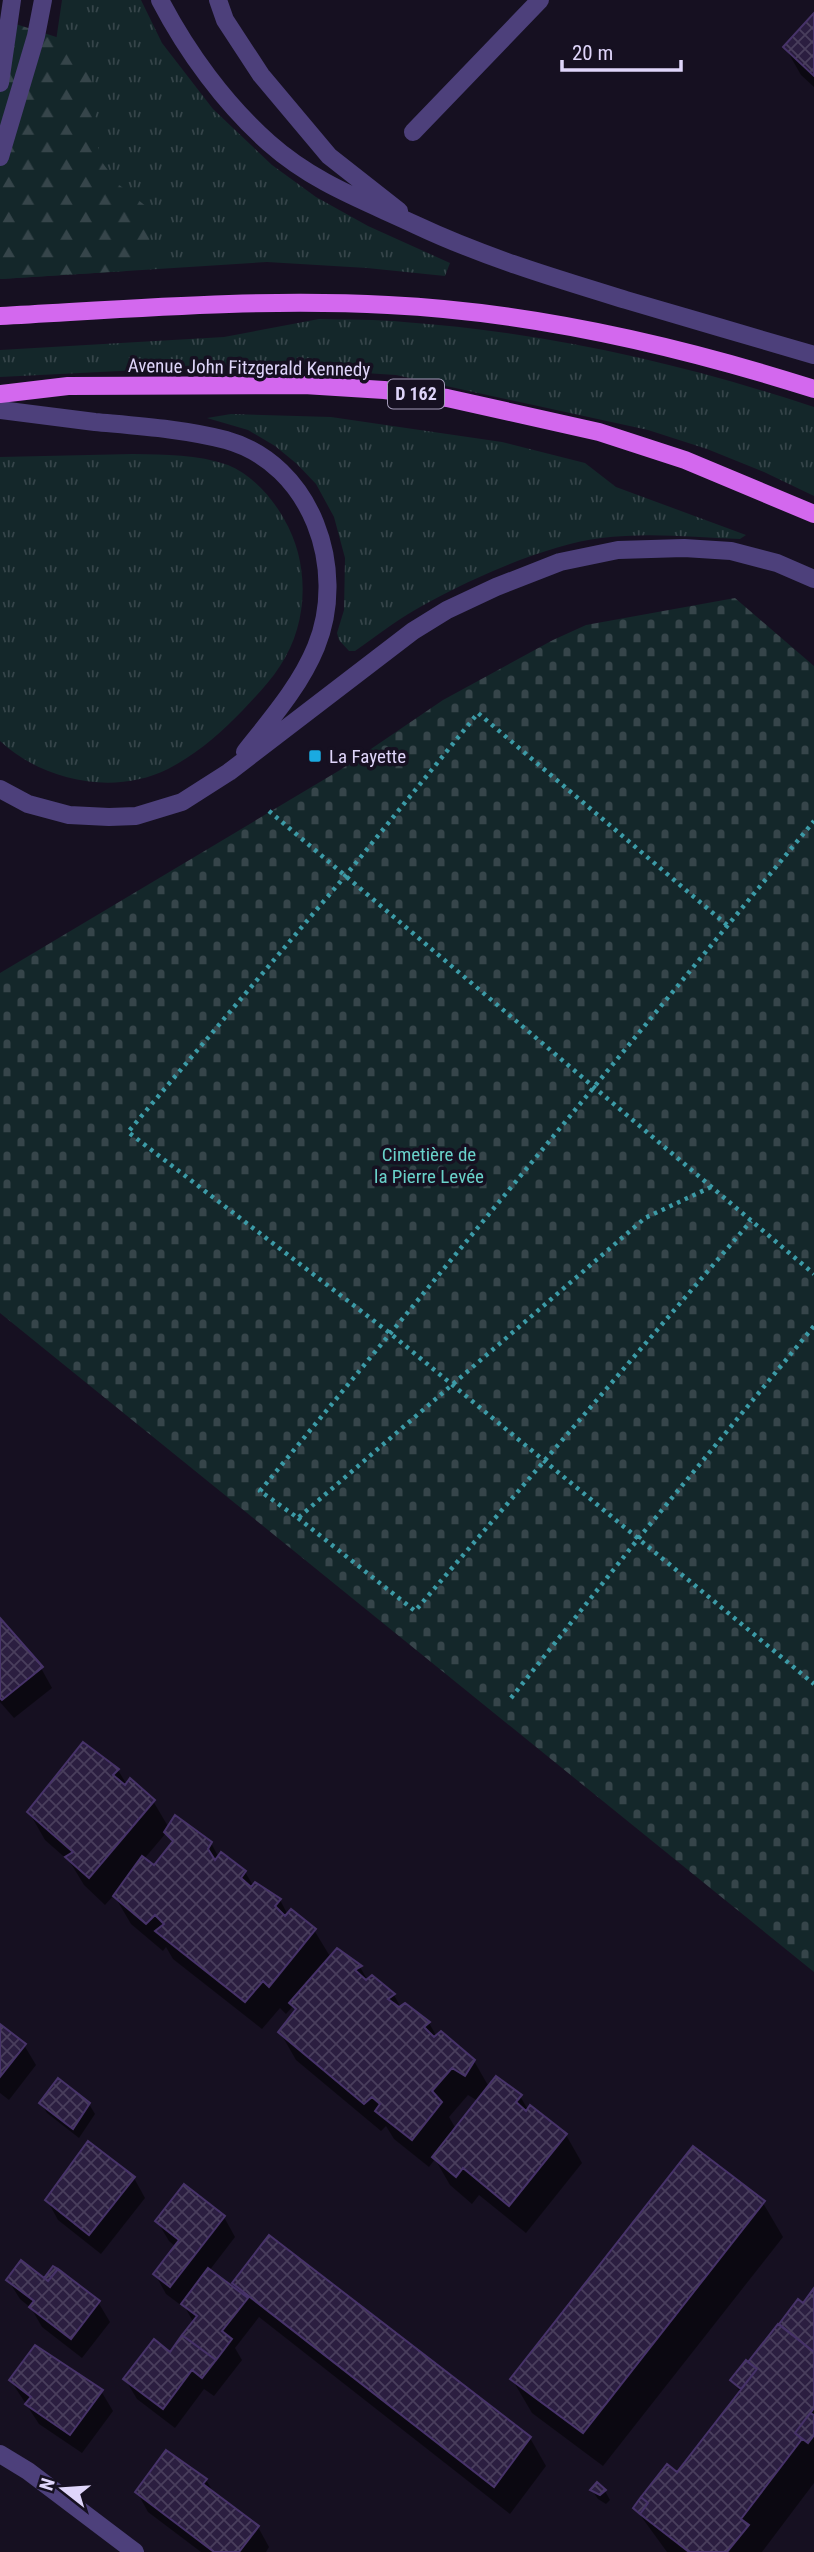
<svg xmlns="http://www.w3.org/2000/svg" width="814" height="2552" viewBox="0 0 814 2552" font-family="'Roboto Condensed',sans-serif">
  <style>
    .grass { fill: url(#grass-tufts) }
    .forest { fill: url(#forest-firs) }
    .cemetery { fill: url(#cemetery-stones) }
    .shadow { fill: #0007; fill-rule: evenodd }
    .building { fill: url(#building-cross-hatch); stroke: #473369; stroke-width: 2 }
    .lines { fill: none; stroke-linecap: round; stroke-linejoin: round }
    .path { stroke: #3c9ba7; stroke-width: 4.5; stroke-dasharray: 3.5 5; stroke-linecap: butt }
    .minor { stroke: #4d407b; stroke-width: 18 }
    .major { stroke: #d368ee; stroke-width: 18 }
    .poi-dot { fill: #1aaae1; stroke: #161021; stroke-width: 2.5 }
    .labels { text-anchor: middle; stroke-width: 7; stroke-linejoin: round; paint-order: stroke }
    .shield { fill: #161021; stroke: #a39ab9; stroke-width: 2 }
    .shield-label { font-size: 18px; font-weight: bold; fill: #dfd5fa }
    .street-label { font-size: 19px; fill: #dfd5fa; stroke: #161021 }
    .poi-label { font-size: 19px; fill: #dfd5fa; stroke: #161021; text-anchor: start }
    .park-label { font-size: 19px; fill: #69d2ca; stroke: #161021 }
  </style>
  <defs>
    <pattern id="grass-tufts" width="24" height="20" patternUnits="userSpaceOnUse" patternTransform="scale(1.75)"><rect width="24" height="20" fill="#14272a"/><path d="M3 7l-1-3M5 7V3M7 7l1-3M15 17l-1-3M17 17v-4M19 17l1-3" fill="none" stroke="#36454a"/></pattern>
    <pattern id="forest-firs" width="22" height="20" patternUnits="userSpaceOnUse" patternTransform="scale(1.75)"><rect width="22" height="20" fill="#14272a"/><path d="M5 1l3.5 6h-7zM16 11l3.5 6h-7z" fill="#36454a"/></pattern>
    <pattern id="cemetery-stones" width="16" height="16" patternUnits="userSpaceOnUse" patternTransform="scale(1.75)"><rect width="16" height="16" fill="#14272a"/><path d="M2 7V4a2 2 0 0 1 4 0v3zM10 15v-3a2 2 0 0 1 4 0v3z" fill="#36454a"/></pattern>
    <pattern id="building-cross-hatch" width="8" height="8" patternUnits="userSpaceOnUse" patternTransform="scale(1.75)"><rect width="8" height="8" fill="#2b1e40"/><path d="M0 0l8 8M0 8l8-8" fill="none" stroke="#493e5c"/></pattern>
  </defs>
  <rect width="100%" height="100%" fill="#161021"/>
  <path class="grass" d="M62,0h79l21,43 51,66 59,56 44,32 52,29 82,37 -5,13 -78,-8 -100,-6 -266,17 20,-115 35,-123z
    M319,319c29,1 57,0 85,3 140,10 277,41 410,85v89l-50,-24 -57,-23 -59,-19 -252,-55 -156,-10 -240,12v-27l224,-13z
    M231,414l100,3 171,25 83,21 31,24 130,48 -6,4c-46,-2 -93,-7 -139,-1 -60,7 -161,53 -211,88 -12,8 -23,17 -35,25h-6l-10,-11 -2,-7 7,-23 1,-52 -11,-41 -18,-33 -19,-20 -22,-18 -27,-16 -41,-12z
    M133,454c33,1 64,0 95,11 24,10 44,32 56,54 26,44 25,104 -4,147 -10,16 -24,30 -37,44 -22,23 -46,44 -75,59 -54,27 -125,12 -168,-28v-284z"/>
  <path class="forest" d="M0,19l72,23 20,37 7,79 19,26 34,27c-1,29 -1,43 -26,60l-126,8z"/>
  <path class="cemetery" d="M735,598l79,68v1306l-814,-659v-340l340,-203 103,-70 110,-60 33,-15z"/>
  <path class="shadow" d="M814,16v71l-13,-12 -16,-28z
    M0,1621l41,47 11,20 -38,30 -14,-16z
    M118,1770l9,15 26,16 16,27 42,15 8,15 26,14 9,15 26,13 8,15 26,15 17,28 7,-8 22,17 8,14 4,-3 22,17 7,13 28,15 8,14 37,24 15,26 31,9 8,14 38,25 16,28 -56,70 -47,-38 -7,9 -22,-19 -15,-26 -6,8 -35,-28 -8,-13 -5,5 -85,-71 -16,-28 16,-20 -3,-6 -7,8 -6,-6 -18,21 -89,-70 -7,-12 -3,4 -32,-27 -17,-29 -9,10 -21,-20 -14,-23 -25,-22 -16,-28zM166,1833l7,10 -19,24 -10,-8zM468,2095l10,6 -22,28 -7,-12z
    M0,2026l24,19 12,20 -27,35 -9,-7z
    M41,2103l48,1 6,10 -16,24 -32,-25z
    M89,2143l45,35 11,20 -44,56 -43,-34 -11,-20z
    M763,2203l20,34 -180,229 -71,-53 -20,-34z
    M224,2217l11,20 -26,34 33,25 -8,-13 296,155 16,28 -36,48 -251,-197 -24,31 7,12 -28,36 -10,-7 -29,39 -38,-29 -12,-20 46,-25 23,-31 -11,-19 -1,2 -16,-12 -11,-20 21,-27 -7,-6 -12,-20z
    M8,2280h36l54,22 12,20 -28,36 -40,-31 -11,-19 -11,-9z
    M814,2291v192l-52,69h-95l-32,-44 42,-34 64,-81 -9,-12 22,-12 25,-43 19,-24 5,4z
    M11,2381l90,10 12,20 -31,42 -43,-29z
    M206,2480l9,15 43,32 11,20 -3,5h-65l-53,-40 -11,-20z
    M592,2490l13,1 5,9 -4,4 -8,-5z"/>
  <path class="building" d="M814,13v63l-31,-29z
    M0,1618l43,49 -41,33 -2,-2z
    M83,1742l36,27 -6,6 12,10 5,-7 25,22 -66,78 -24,-21 8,-5 -46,-40z
    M175,1815l37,27 -4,7 7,11 6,-8 25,19 -5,7 10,9 4,-5 26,17 -6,7 10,10 6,-7 25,20 -47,58 -6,-6 -18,21 -90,-71 9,-7 -9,-9 -9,9 -33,-28 29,-40 12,9 19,-24 -9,-9z
    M337,1948l25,18 -7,4 11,10 6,-5 23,19 -7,5 11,8 6,-4 25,19 -6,5 10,10 7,-6 34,29 -10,16 -13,-8 -20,23 10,11 -30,38 -37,-29 5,-7 -8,-7 -8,7 -86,-72 18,-23 -7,-6z
    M0,2024l26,20 -26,33z
    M496,2076l26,19 -6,7 10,9 4,-6 37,29 -58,72 -46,-38 -7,9 -24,-20z
    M58,2078l32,25 -17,26 -34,-26z
    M88,2141l47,36 -46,58 -44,-35z
    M693,2146l72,55 -182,232 -73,-54z
    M184,2184l41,32 -55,71 -17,-13 26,-34 -24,-19z
    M269,2235l262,202 -37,50 -262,-204z
    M21,2260l27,21 10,-12 42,32 -29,38 -42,-32 5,-6 -28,-21z
    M53,2266l5,3 -10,12 -4,-3z
    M208,2268l40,30 -26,33 10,8 -16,21 -34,-25 15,-19 -16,-12z
    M814,2288v64l-35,-28 19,-25 5,4z
    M778,2324l36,28v56l-19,25 7,6 -61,80 8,6 -22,27h-38l-49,-38 8,-11 -7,-6 26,-33 10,8 80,-103 -9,-7z
    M182,2335l34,25 -14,18 -10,-8 -29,39 -40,-30 31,-40 16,13z
    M35,2345l68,45 -33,45 -45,-31 6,-7 -22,-17z
    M746,2360l11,9 -16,20 -11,-9z
    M810,2413l4,2v20l-6,8 -13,-10z
    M166,2450l41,29 -4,5 56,42 -20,26h-25l-79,-60z
    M597,2482l9,8 -6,5 -10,-5z
    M641,2497l7,6 -8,11 -7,-6z"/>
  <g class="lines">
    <path class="path" d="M269,811l545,463
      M727,925l-249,-212 -132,162 -218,257 263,202 423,350
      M711,1187l-66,31 -347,300 -38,-27 554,-670
      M298,1518l117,93 336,-390
      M511,1698l127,-159 176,-213"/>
    <path class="minor" d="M160,0c27,52 65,104 109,143 45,40 94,57 147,82 68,32 138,53 210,75 63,18 125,37 188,55
      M218,0l7,20 36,55 68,81 70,55
      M0,83l12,-83
      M413,132l127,-132
      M0,157l36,-121 7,-36
      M0,410c31,4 63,8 95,12 43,4 89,7 131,18 86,24 122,129 90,207 -16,39 -45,72 -71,105
      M0,789l28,15 41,11 40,2 27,-1 46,-14 47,-30 184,-141 34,-21 49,-23 64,-25 58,-12 66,-2 47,3 46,12 37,16
      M0,2454l28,17 107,81"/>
    <path class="major" d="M0,316c129,-7 259,-18 388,-11 145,7 288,40 426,84
      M0,394l68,-8 236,-1 80,5 63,8 152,34 86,28 129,54"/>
  </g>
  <rect class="poi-dot" x="308" y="749" width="14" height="14" rx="3.5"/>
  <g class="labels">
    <rect class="shield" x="388" y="379.5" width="56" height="29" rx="5"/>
    <g class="shield-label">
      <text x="416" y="400">D 162</text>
    </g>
    <g class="street-label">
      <text transform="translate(249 367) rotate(1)" y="7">Avenue John Fitzgerald Kennedy</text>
    </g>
    <g class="poi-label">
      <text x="329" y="763">La Fayette</text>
    </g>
    <g class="park-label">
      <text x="429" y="1161">Cimetière de<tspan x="429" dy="22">la Pierre Levée</tspan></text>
    </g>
  </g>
  <g transform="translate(63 2489) rotate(287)" stroke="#161021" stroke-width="5" paint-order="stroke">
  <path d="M0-5L12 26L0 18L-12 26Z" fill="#dfd5fa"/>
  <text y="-10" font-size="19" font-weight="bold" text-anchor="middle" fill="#dfd5fa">N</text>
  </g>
  <path d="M562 60v10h119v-10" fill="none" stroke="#dfd5fa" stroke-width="3.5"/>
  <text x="572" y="60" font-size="21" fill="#dfd5fa" stroke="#161021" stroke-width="5" paint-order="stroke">20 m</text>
</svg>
